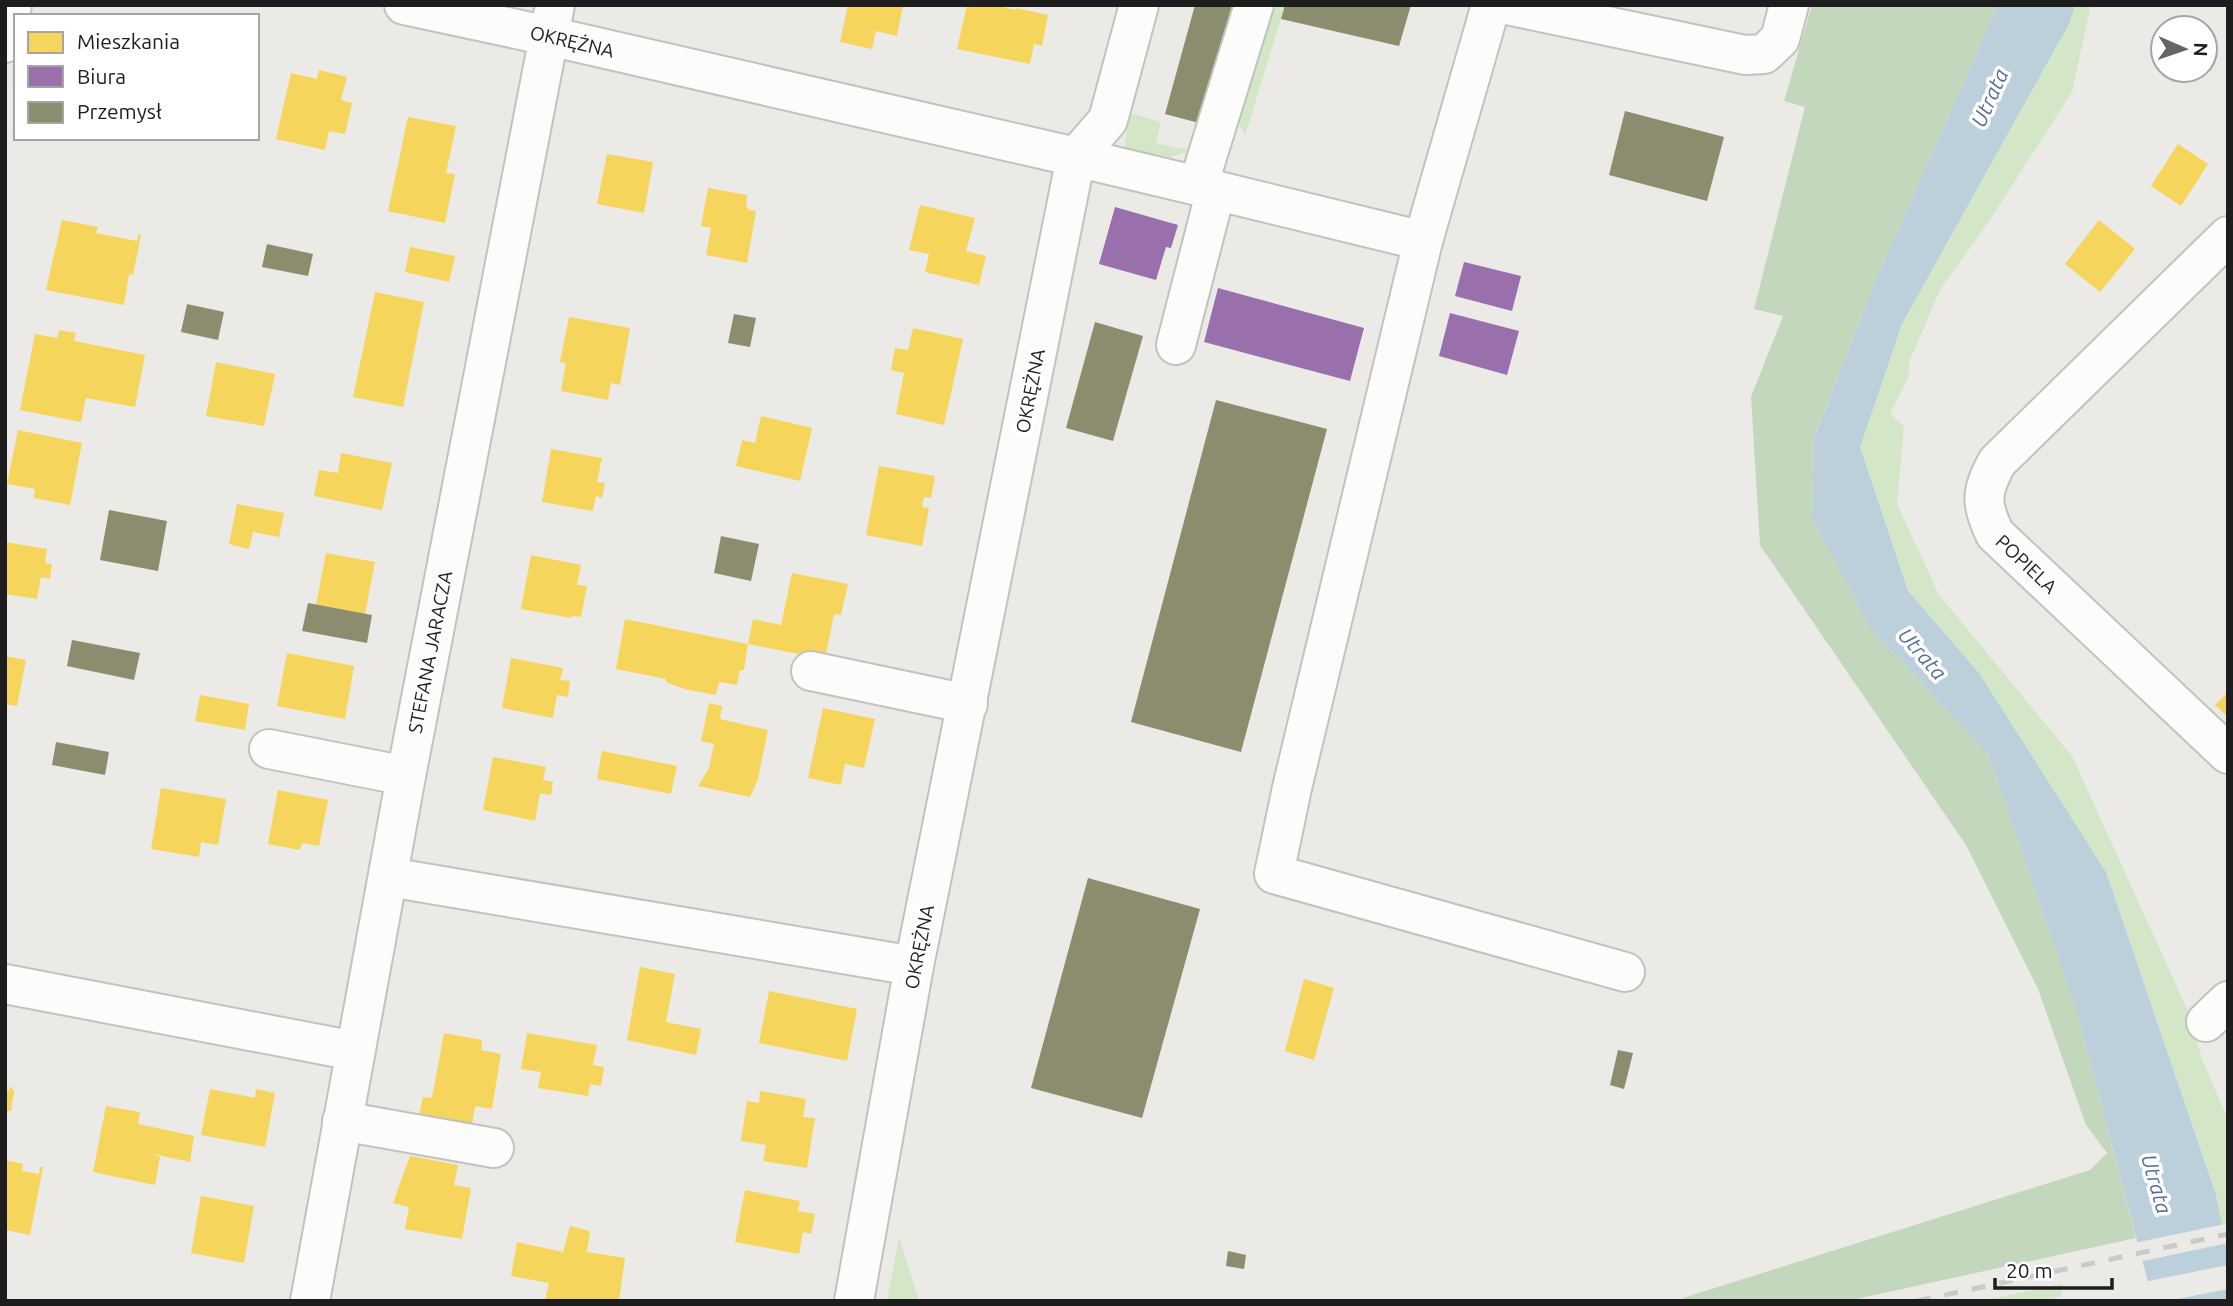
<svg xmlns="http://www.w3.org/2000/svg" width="2233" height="1306" viewBox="0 0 2233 1306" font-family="Ubuntu,sans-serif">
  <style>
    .grass { fill: #d3e6c7 }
    .forest { fill: #c3d7bd }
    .water { fill: #bcd0db }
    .pier { fill: #ebeae6 }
    .homes { fill: #f6d55c }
    .offices { fill: #9970ab }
    .industry { fill: #8c8c6e }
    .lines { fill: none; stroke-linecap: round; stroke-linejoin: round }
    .minor-casing { stroke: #c2c2c0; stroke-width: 42 }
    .minor { stroke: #fcfcfb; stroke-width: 38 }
    .rail { stroke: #cacac9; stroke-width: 5; stroke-dasharray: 14 14; stroke-linecap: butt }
    .labels { text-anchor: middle; stroke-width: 7; stroke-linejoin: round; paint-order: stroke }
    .street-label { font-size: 19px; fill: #1d1d1d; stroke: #fff }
    .water-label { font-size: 21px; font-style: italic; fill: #536ea2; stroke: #fff }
  </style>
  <rect width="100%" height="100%" fill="#ebeae6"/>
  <path class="grass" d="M1271,5h14l-40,131 -7,-16z
    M2075,5h16l-19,87 -82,128 -50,70 -30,70 -2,18 -18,36 14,12 -7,78 42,91 133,161 116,255 14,48 26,61v104l-7,1 -5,-30 -110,-323 -127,-199 -71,-82 -49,-144 43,-123 167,-300z
    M1130,113l31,9 -5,21 36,8 -22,6 -46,-8z
    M899,1237l20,64h-32z
    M2061,1284l1,12 -22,5h-59z"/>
  <path class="forest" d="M1812,5h186l-123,277 -61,155 -2,81 58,110 118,126 87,250 61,234 -289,63h-163l-1,-3 407,-128 17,-17 -21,-28 -48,-136 -72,-144 -206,-300 -9,-148 32,-81 -29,-7 51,-202 -21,-6z"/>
  <path class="water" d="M1998,5h77l-6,19 -167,300 -42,123 48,144 71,82 127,199 110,323 12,62v44h-75l-78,-296 -87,-251 -118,-126 -58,-110 2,-80 61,-156z"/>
  <path class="pier" d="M2225,1224l3,19 -90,19 -4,-19z
    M2228,1265v24l-61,12h-18l-5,-19z"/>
  <path class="homes" d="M848,5h55l-6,31 -21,-5 -4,18 -32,-7z
    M967,5h29l19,5 1,-2 32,7 -6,31 -8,-2 -4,20 -73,-15z
    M319,70l28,7 -6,23 11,3 -7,31 -16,-3 -4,19 -49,-11 15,-66 26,6z
    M408,117l48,9 -10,47 9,1 -10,49 -57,-12z
    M2178,144l30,20 -27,42 -30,-20z
    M607,154l46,8 -9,51 -47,-9z
    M708,188l39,7 -1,10 3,5 7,1 -9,52 -41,-8 5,-27 -10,-2z
    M920,205l55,13 -9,33 20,5 -7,29 -54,-13 4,-18 -20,-4z
    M62,220l36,7 -2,6 41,8 1,-7 3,1 -8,40 -4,-1 -5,31 -78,-15z
    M2099,220l36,29 -35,43 -35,-28z
    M410,247l45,9 -6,26 -44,-10z
    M375,292l49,10 -21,105 -50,-10z
    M569,317l61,11 -10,57 -9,-2 -3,17 -47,-9 5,-28 -6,-1z
    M913,328l50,11 -19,86 -48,-11 8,-41 -13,-3 4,-22 13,2z
    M59,330l17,3 -2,8 71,14 -10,52 -49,-9 -5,24 -61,-12 15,-76 22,4z
    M216,362l59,12 -11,52 -58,-10z
    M761,416l51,12 -12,53 -64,-15 6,-26 13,3z
    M18,430l64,13 -12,62 -36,-7 1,-9 -28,-5z
    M551,449l51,9 -5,24 8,1 -3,15 -6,-2 -3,15 -51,-9z
    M341,453l51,10 -10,47 -68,-14 5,-26 19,3z
    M879,466l56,10 -4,22 -7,-1 -2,10 7,1 -7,38 -56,-11z
    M237,504l47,9 -5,24 -26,-5 -4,17 -20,-5z
    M5,542l42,7 -2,14 7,1 -2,15 -9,-2 -4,22 -32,-5z
    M326,553l49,9 -10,52 -49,-9z
    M531,555l50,10 -4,20 10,1 -6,31 -9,-1 -1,2 -50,-9z
    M792,573l56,11 -7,31 -7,-1 -9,45 -77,-15 5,-25 28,6z
    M625,619l123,25 -4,26h-4l-3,15 -18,-3 -3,13 -32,-6 -18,-7v-3l-50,-10z
    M287,653l67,13 -9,53 -68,-13z
    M5,656l21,4 -9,46 -12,-2z
    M511,658l52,10 -3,12 10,1 -2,16 -11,-2 -4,23 -51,-10z
    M2228,692v25l-13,-12z
    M200,695l49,9 -4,26 -50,-9z
    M709,703l13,3 -2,13 48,11 -10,49 -8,18 -52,-11 11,-18 5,-24 -13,-3z
    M823,708l52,11 -11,49 -19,-4 -4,21 -33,-7z
    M602,751l75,15 -6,28 -74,-15z
    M493,757l53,10 -3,13 10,2 -2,13 -11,-2 -5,28 -52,-11z
    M161,788l65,11 -8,46 -17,-3 -2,15 -48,-8z
    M278,790l50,10 -9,46 -17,-3 -2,7 -32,-6z
    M640,967l35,7 -9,48 35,7 -5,26 -69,-15z
    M1304,979l30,9 -20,72 -29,-9z
    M769,991l88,18 -10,52 -88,-18z
    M444,1033l38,7 -1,10 20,4 -9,55 -17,-3 -4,25 -53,-9 5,-25 9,1z
    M527,1033l70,12 -4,20 11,2 -3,19 -11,-2 -2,12 -50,-8 3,-16 -20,-3z
    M10,1086l4,5 -3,20h-6v-21l4,1z
    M210,1089l45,9 1,-9 19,4 -10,54 -64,-12z
    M760,1091l46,8 -3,18 12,1 -8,50 -44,-7 3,-16 -25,-4 6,-40 12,2z
    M106,1106l34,6 -2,12 56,12 -4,26 -37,-8 7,3 -5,28 -62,-13z
    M410,1156l48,9 -4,20 17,3 -9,51 -57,-10 4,-22 -16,-4z
    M5,1160l18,4 -1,7 17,3 1,-7h3l-13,68 -25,-5z
    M745,1190l55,11 -2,10 17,3 -4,20 -8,-2 -4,22 -64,-12z
    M201,1196l53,10 -10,57 -53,-10z
    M570,1226l20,5 -3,21 38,6 -6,43h-74l4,-18 -38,-7 6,-34 46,10z"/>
  <path class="offices" d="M1115,207l63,18 -7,23 -5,-1 -10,33 -57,-16z
    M1464,262l57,14 -9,35 -57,-15z
    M1218,288l146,40 -14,53 -146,-39z
    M1450,313l69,18 -12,44 -68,-19z"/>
  <path class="industry" d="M1195,5h37l-33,118 -34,-9z
    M1285,5h126l-12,41 -118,-27z
    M1625,111l99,26 -17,64 -98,-26z
    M267,244l46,10 -5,22 -46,-9z
    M187,304l37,8 -6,28 -37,-8z
    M734,314l22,4 -6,29 -22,-4z
    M1095,322l48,14 -30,105 -47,-13z
    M1216,400l111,29 -86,323 -110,-30z
    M109,510l58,11 -9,50 -58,-11z
    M721,536l38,8 -8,37 -37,-8z
    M308,603l64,12 -5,28 -65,-12z
    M72,640l68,13 -6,27 -67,-14z
    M56,742l53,10 -4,23 -53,-10z
    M1088,878l112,31 -58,209 -111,-30z
    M1618,1050l15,3 -9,36 -14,-4z
    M1228,1251l18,4 -2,14 -18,-3z"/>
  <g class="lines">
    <defs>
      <g id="minor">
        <path id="s1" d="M404,5l145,31 527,121 -162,809 -60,335"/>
        <path d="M1139,5l-31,115 -32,37 122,29 56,-181"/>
        <path d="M1507,5l238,50 19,-1 16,-15 9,-34"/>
        <path d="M5,43l7,-38"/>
        <path d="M1198,186l225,55 68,-236"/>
        <path id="s2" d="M2228,236l-231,226c-16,30 -17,41 -2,72l233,220"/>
        <path d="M1423,241l-131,547 -18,86 351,98"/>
        <path d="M1176,345l40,-155"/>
        <path d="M811,671l157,33"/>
        <path d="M269,749l137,27"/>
        <path d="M389,877l525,89"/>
        <path d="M5,984l350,67"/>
        <path d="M2206,1022l22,-21"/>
        <path d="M342,1121l152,27"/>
        <path id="s3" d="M310,1301l96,-525 149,-771"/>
      </g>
    </defs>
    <use href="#minor" class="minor-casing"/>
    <use href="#minor" class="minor"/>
    <path class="rail" d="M1917,1301l311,-67"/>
  </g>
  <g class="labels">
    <g class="street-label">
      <text dy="7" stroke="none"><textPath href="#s1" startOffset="172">OKRĘŻNA</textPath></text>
      <text transform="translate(1030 391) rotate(-79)" y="7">OKRĘŻNA</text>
      <text dy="7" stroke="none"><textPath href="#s2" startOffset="443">POPIELA</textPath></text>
      <text dy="7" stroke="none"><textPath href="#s3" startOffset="660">STEFANA JARACZA</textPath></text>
      <text transform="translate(919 947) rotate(-79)" y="7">OKRĘŻNA</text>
    </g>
    <g class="water-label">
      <text transform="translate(1990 98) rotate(-66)" y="7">Utrata</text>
      <text transform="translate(1922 654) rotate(49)" y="7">Utrata</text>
      <text transform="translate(2156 1184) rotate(74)" y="7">Utrata</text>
    </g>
  </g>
  <rect width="2233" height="1306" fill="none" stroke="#1d1d1d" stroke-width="14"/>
  <rect x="14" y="14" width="245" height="126" fill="#ffffff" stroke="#a5a5a5" stroke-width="2"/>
  <rect x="28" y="32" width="35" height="21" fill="#f6d55c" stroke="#a5a5a5" stroke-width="2"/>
  <text x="77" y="49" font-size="21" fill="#1d1d1d">Mieszkania</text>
  <rect x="28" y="66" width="35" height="21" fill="#9970ab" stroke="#a5a5a5" stroke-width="2"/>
  <text x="77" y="84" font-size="21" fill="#1d1d1d">Biura</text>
  <rect x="28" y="102" width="35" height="21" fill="#8c8c6e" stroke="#a5a5a5" stroke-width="2"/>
  <text x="77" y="119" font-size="21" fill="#1d1d1d">Przemysł</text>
  <g transform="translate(2184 49) rotate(92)"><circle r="33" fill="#ffffff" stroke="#a5a5a5" stroke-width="2"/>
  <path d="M0-5L12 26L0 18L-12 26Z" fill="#656563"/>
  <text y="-10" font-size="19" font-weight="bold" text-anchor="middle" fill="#1d1d1d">N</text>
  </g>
  <path d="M1995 1278v10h117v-10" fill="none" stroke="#1d1d1d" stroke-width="3.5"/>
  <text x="2006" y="1278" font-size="21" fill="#1d1d1d" stroke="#ffffff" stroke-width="5" paint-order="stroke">20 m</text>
</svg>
